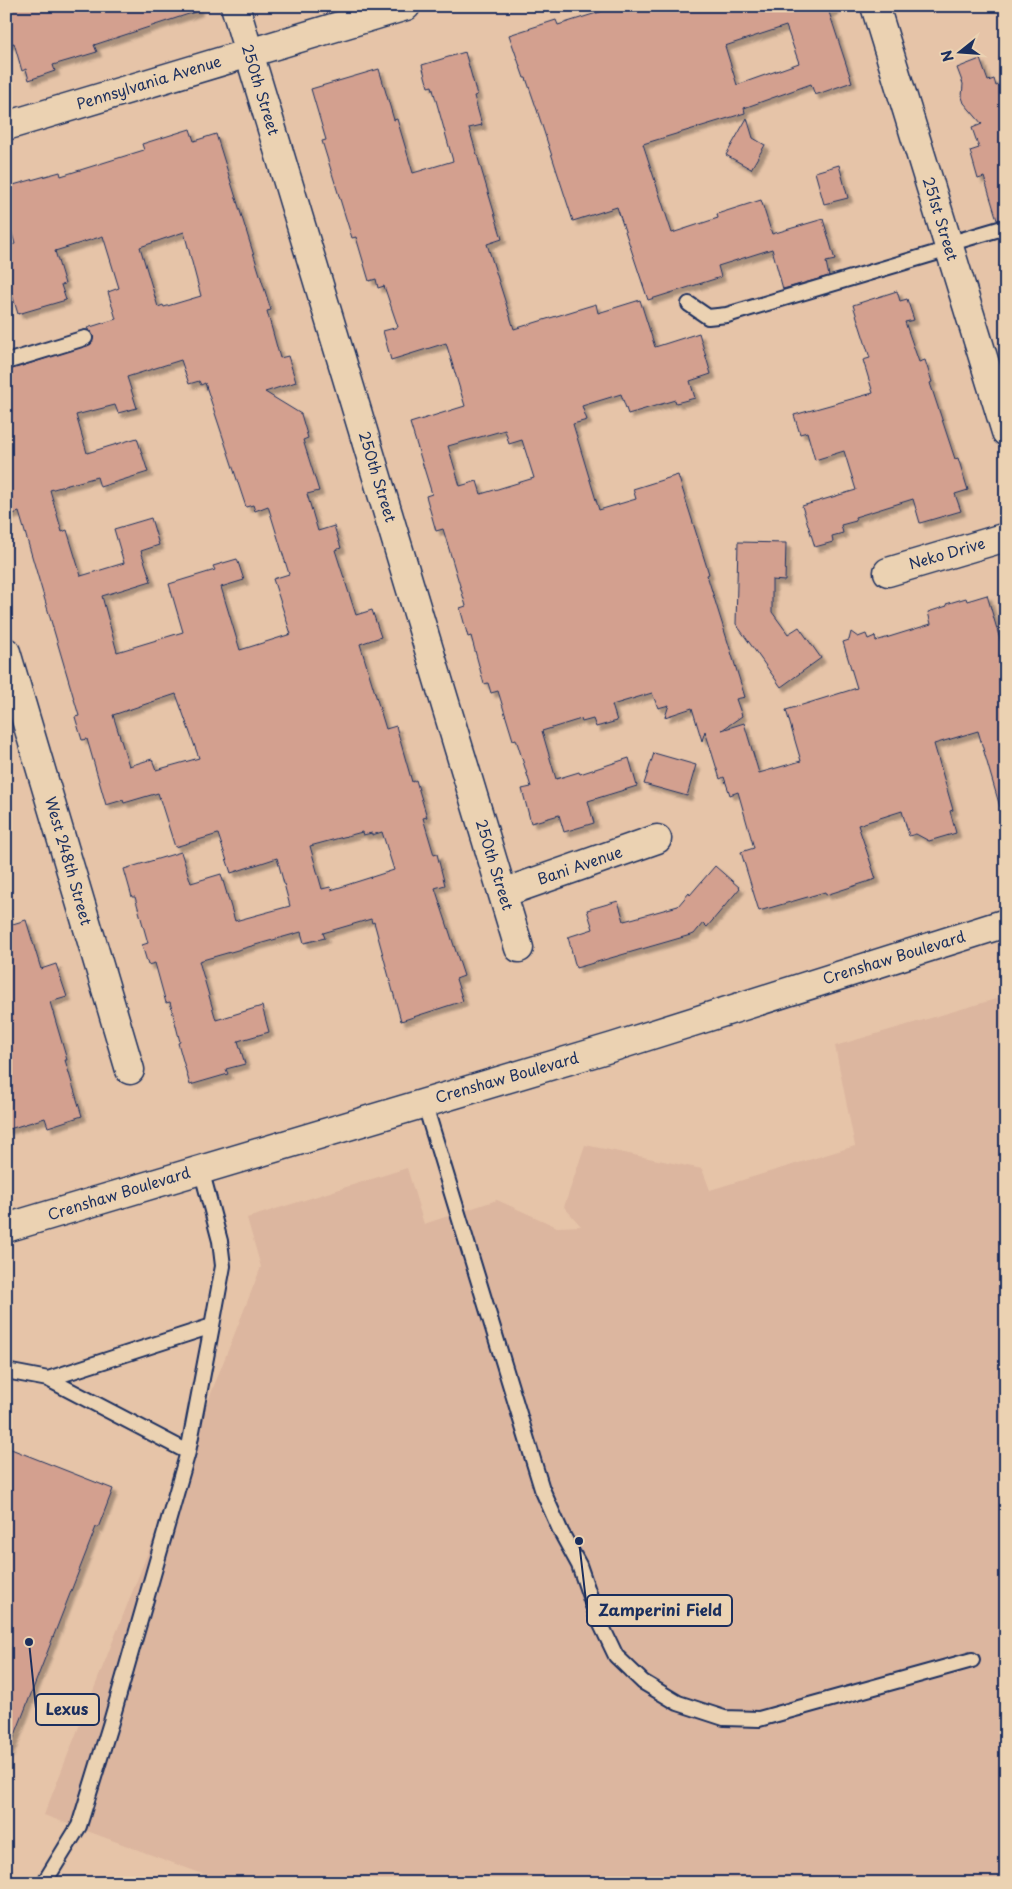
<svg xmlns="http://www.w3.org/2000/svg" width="1012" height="1889" viewBox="0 0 1012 1889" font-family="'Playpen Sans',sans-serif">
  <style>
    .built { fill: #dcb69f }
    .building { fill: #d3a08f; stroke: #1b2f5e; fill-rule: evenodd; filter: url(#shadow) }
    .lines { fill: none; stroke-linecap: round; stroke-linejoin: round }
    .service-casing { stroke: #1b2f5e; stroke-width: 18 }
    .minor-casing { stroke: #1b2f5e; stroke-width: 31 }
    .tertiary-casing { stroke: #1b2f5e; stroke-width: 31 }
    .primary-casing { stroke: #1b2f5e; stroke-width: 31 }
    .service { stroke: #ebd2b2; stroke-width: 14 }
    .minor { stroke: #ebd2b2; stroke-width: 28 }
    .tertiary { stroke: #ebd2b2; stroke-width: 28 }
    .primary { stroke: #ebd2b2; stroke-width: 28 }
    .labels { text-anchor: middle; stroke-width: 4.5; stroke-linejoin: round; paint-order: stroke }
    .street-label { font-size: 15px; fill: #1b2f5e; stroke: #ebd2b2 }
    .leader { fill: none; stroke: #1b2f5e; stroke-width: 2 }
    .callout-dot { fill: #1b2f5e; stroke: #ebd2b2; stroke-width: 2 }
    .callout { fill: #ebd2b2; stroke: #1b2f5e; stroke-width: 2 }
    .callout-label { font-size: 16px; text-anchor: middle; font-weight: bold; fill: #1b2f5e }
  </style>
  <defs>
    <filter id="shadow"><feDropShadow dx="4.5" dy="4.5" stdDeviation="1" flood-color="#0004"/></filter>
  </defs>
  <rect width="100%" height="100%" fill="#e6c4a8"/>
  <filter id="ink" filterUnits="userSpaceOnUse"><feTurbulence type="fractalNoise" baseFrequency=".02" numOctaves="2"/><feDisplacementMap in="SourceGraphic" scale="10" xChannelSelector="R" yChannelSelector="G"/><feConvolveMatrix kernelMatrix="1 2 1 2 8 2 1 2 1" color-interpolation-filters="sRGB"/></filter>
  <g filter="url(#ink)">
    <path class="built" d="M1006,996v887h-779l-183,-68 217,-548 -14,-49 160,-50 17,56 73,-24 60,27 24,-1 -17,-19 21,-62 117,24 8,21 145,-44 -20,-100z"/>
    <path class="building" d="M6,6h191l1,5 -104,34 3,7 -44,13 2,6 -26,9 -3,-11 -4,2 -8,-28 -8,2z
      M619,6h215v5l-5,1 23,70 -37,13 -4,-11 -67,24 1,5 -102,31 29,89 46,-15 -1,-4 44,-14 11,34 51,-15 12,41 -9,2 3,14 -46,13 -11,-40 -54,17 3,11 -73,23 -31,-93 -44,14 -36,-111 -11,-32h-2l-15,-43 47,-15 2,5zM786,26l13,37 -62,22 -12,-39z
      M465,52l12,43 -3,1 8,29 -13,3 33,111 -15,5 27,85 82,-25 2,9 42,-13 15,47 44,-14 12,41 -21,7 5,17 -19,5 -1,-3 -47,14 -7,-20 -39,12 5,14 -14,4 26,86 37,-11 -3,-10 45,-14 31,99 -2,1 38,122 -9,2 6,17 -20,14 22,-7 15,50 42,-12 -15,-51 71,-22 -14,-46 6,-2 2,-8 7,5 8,-3 2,5 7,-3 1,5 55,-17 -3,-12 19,-6 -1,-2 20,-6 1,3 20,-6 19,65v146l-6,1 -22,-76 -44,13 19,66 -3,1 6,22 -27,8 -13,-7 -7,2 -7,-25 -44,14 18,54 -50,16 -1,-3 -66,19 -18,-59 13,-4 -16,-56 -8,3 -6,-18 -4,2 -15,-48 -3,10 -10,-33 -27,9 4,-12 -11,3 -6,-15 -40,12 5,16 -21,6 -3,-8 -11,3 -1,-3 -39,12 14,48 23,-7 1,2 49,-16 8,28 -49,15 6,22 -30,9 -5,-17 -28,8 -9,-34 9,-2 -15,-48 -3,1 -15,-49 -7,2 -3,-10 -4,1 -13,-48 -3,1 -8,-29 6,-2 -23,-77 -7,2 -10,-35 6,-2 -22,-71 55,-17 -19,-63 -55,17 -8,-29 15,-4 -14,-41 -6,2 -2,-9 -7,2 -13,-44 -4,1 -30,-97 4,-1 -15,-51 68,-20 15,51 3,-1 16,54 40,-12 -21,-75 -4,1 -6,-22zM505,430l4,14 13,-4 12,38 -53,16 -4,-13 -17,5 -12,-40z
      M980,59l8,22 6,-2 2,7 10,-4v136l-9,2 -13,-43 -6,2 -8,-28 9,-3 -7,-20 10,-4 -18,-21 -2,-6 1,-13 -6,-16z
      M747,118l6,20 12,7 -14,24 -25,-14z
      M190,129l4,12 22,-7 55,176 -4,1 13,47 8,-2 8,26 -31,10 36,22 7,24 -5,2 16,51 -12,3 11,37 16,-5 7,22 -6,2 21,65 16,-5 9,27 -21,7 26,85 10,-3 16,56 4,-2 11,37 -4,1 11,37 3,-1 8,31 -10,3 29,88 -8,3 7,22 -62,20 -27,-99 -2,1 -1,-4 -48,14 2,5 -21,5 -3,-11 -102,29 17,59 46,-14 7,26 -31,9 7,23 -19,5 2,5 -38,11 -12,-42 2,-1 -10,-40 -4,1 -11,-40 -7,2 -6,-20 6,-2 -13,-46h-3l-8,-28 57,-17 10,31 30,-9 14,47 55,-15 -13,-48 -46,15 -13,-39 -43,13 -17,-54 -34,10 -1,-3 -17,5 -19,-66 -5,1 -7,-23 4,-1 -60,-204 -13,4v-145l85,-27 2,-8 -6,-8 29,-9 -8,-27 11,-4 -16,-52 -48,15 10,33 -4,1 5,15 -48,14 -12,-40v-28l9,-2 -9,-32v-25l54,-15 1,4 83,-26 -2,-6zM184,232l17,64 -37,11 -1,-2 -5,2 -18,-60zM181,360l8,24 10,-3 2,4 4,-2 41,124 7,-2 2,6 13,-5 21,68 -16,5 18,55 -51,16 -19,-63 23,-7 -7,-21 -24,7 2,4 -46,14 14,48 -66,20 -15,-56 49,-15 -10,-30 18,-6 -8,-27 -37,11 10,34 -43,13 -14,-46 -5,2 -12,-42 47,-13 3,10 48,-15 -11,-34 -50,15 -11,-38 39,-10 3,8 19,-5 -10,-31zM176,694l23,64 -43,12 -4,-11 -23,7 -16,-51zM362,832l1,3 9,-2v2l10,-3 12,38 -63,20 -1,-3 -8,2 -12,-43z
      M839,165l9,33 -24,6 -9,-32z
      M897,291l3,10 7,-2 7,21 -9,2 14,40 6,-2 7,22 -2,1 25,76 3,-1 10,32 -13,4 6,17 -41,12 -7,-24 -58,18 1,4 -15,4 2,8 -11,3 1,6 -18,5 -13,-41 54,-16 -12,-39 -29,9 -8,-28 -7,2 -6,-19 79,-22 -10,-33 7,-2 -17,-53z
      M738,542l48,1 -1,38 -13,-1v32l16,22 11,-7 22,31 -40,29 -45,-63z
      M654,753l42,12 -9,31 -43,-12z
      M715,866l25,22 -33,39 -4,-4 -9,11 -118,34 -8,-31 25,-8 -6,-19 31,-9 6,20 54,-15 11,-13 1,2z
      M26,920l15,49 15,-5 11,33 -17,5 17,58h-2l17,56 -34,11 -3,-9 -39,12v-204z
      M6,1447l107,42 -15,39 -2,-1 -88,226z"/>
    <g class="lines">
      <defs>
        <path id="service" d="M948,244l58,-17
          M689,304l19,13 19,-2 222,-66
          M6,362l79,-24
          M424,1102l118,387 19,43 18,33 17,49 20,42 27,26 35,21 46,15 35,1 213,-59
          M201,1169l19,72 3,25 -11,60
          M6,1371l42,8 140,73 -77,270 -32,104 -35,57
          M48,1379l164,-53 -24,126"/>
        <path id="minor" d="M875,6l131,426
          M249,53l270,895
          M888,572l118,-35
          M6,652l124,418
          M503,893l154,-54"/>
        <path id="tertiary" d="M235,6l14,47
          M6,126l400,-120"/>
        <path id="primary" d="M6,1228l607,-181 393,-124"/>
      </defs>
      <use href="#service" class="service-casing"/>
      <use href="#minor" class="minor-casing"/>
      <use href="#tertiary" class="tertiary-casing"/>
      <use href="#primary" class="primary-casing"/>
      <use href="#service" class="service"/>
      <use href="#minor" class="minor"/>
      <use href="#tertiary" class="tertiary"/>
      <use href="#primary" class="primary"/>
    </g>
  </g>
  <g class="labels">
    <g class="street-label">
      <text transform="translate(149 83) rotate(-17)" y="5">Pennsylvania Avenue</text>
      <text transform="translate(260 90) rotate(73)" y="5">250th Street</text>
      <text transform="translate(940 219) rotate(73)" y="5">251st Street</text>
      <text transform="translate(377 477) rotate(73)" y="5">250th Street</text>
      <text transform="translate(947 554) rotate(-16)" y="5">Neko Drive</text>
      <text transform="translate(68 861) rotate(74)" y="5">West 248th Street</text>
      <text transform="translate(494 865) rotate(73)" y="5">250th Street</text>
      <text transform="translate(580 866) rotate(-19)" y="5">Bani Avenue</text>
      <text transform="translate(894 958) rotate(-17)" y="5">Crenshaw Boulevard</text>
      <text transform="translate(507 1078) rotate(-16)" y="5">Crenshaw Boulevard</text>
      <text transform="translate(119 1194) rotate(-17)" y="5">Crenshaw Boulevard</text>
    </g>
  </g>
  <path class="leader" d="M579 1541L587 1610M29 1642L36 1709"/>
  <g class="callout-dot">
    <circle cx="579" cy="1541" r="5"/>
    <circle cx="29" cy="1642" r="5"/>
  </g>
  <g class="callout">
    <rect x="587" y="1595" width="145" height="31" rx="5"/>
    <rect x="36" y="1694" width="63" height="31" rx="5"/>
  </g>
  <g class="callout-label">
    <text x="660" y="1616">Zamperini Field</text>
    <text x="67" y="1715">Lexus</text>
  </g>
  <rect width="1012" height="1889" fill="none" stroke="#ebd2b2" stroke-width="25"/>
  <rect x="12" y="12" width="987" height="1864" fill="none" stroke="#1b2f5e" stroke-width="2" filter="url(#ink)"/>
  <g transform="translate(960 52) rotate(253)" stroke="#ebd2b2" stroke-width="4" paint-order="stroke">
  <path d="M0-4L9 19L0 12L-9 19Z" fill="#1b2f5e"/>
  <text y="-8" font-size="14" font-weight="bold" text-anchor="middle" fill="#1b2f5e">N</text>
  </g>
</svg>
